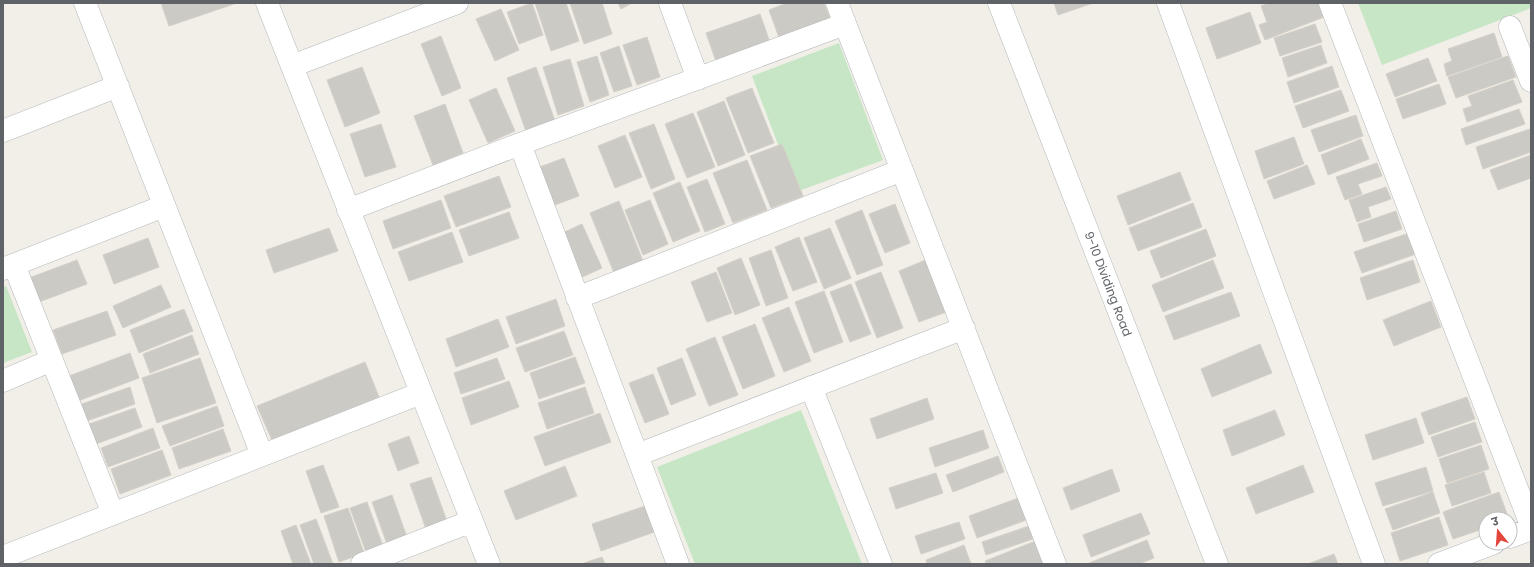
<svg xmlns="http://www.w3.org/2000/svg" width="1534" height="567" viewBox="0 0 1534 567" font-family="Poppins,'Noto Sans Devanagari',sans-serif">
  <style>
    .green { fill: #c7e6c6 }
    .building { fill: #cccac5; stroke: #d5d0c7 }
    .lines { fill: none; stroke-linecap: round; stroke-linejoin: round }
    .minor-casing { stroke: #b5b8bc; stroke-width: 23 }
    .minor { stroke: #fff; stroke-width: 22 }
    .labels { text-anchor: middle; stroke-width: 3; stroke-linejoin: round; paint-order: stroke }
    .street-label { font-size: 12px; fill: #5f6368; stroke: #fff }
  </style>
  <rect width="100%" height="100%" fill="#f1efe8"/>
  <path class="green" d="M1358,3h173v5l-149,57z
    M839,43l44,117 -87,32 -44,-116z
    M6,286l26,66 -29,11v-76z
    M801,410l61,154h-167l-38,-97z"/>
  <path class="building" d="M161,3h73v1l-65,22z
    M532,3l11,32 -24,9 -12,-32z
    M535,3h31l13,38 -28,10z
    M570,3h32l10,31 -28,10z
    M618,3h14l-11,6z
    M787,3h37l8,21 -51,19 -12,-33z
    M1054,3h39l-35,12z
    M1269,3h49l6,14 -59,23 -6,-15 8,-3 -6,-16z
    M501,9l18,41 -24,11 -19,-42z
    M1250,12l11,31 -44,16 -11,-31z
    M760,14l11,31 -54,19 -11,-31z
    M1315,24l7,18 -42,14 -6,-18z
    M1494,33l8,24 -55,19 -3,-12 8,-3 -4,-12z
    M441,36l20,52 -19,8 -21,-52z
    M647,37l13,40 -23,8 -14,-40z
    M1321,45l6,18 -39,14 -6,-19z
    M619,46l13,40 -18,6 -14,-39z
    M597,56l12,39 -19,7 -13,-40z
    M1508,56l8,21 -60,21 -8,-21z
    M1428,58l9,23 -42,16 -9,-23z
    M570,59l14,47 -26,9 -15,-48z
    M1332,66l7,21 -45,16 -7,-21z
    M362,67l18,46 -35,14 -18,-47z
    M536,67l21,60 -29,10 -21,-59z
    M1513,80l9,22 -55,20 -4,-13 9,-3 -4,-10z
    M1439,84l7,20 -43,15 -7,-20z
    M496,88l19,43 -27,12 -19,-43z
    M752,88l22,55 -26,10 -22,-55z
    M1341,90l8,21 -46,17 -8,-22z
    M724,101l21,54 -27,11 -21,-54z
    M445,104l18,49 -30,12 -19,-49z
    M1519,109l6,15 -59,21 -5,-16z
    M693,113l22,54 -28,11 -22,-54z
    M1356,115l7,21 -44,16 -8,-22z
    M381,124l15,43 -31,10 -15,-43z
    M654,124l21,55 -24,10 -22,-56z
    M1530,129l1,23 -48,17 -7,-22z
    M625,135l17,42 -27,11 -17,-42z
    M1294,137l10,27 -40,15 -9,-28z
    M1361,139l8,20 -41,16 -7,-20z
    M782,144l21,52 -32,12 -21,-52z
    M1531,155v23l-33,12 -8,-20z
    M564,158l15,38 -27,10 -15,-38z
    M747,160l20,50 -34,13 -20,-50z
    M1377,163l5,13 -24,8 4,10 -17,6 -9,-23z
    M1307,165l8,19 -41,15 -7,-18z
    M1180,172l11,28 -63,25 -11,-29z
    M499,176l12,31 -55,20 -12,-31z
    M707,179l18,45 -20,8 -18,-45z
    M680,182l20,49 -27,11 -20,-49z
    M1386,187l5,12 -23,8 3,10 -14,5 -8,-22z
    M441,200l10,28 -58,21 -10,-28z
    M650,200l18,44 -25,11 -18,-45z
    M619,201l24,60 -29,12 -24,-60z
    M1193,203l9,24 -64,24 -9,-23z
    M895,204l15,39 -25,10 -16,-39z
    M862,210l21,55 -26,10 -22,-54z
    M1396,211l6,18 -38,13 -6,-18z
    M509,212l10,26 -50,18 -10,-26z
    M582,224l20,44 -24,11 -20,-44z
    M329,228l9,23 -64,22 -8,-23z
    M830,228l21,50 -27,11 -20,-51z
    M1206,229l10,27 -55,22 -11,-27z
    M452,232l11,30 -54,19 -11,-29z
    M1409,233l7,21 -54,19 -8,-21z
    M799,237l18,45 -24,9 -18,-44z
    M148,238l11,29 -45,17 -11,-29z
    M771,250l17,48 -22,8 -17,-48z
    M741,258l19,47 -25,10 -18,-47z
    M928,259l21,52 -30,11 -20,-51z
    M77,260l10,24 -48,18 -10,-24z
    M1213,260l11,28 -61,24 -11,-27z
    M1413,260l7,22 -53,18 -7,-22z
    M716,272l16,41 -25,9 -16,-40z
    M881,272l22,56 -26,10 -22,-56z
    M851,284l20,50 -21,8 -20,-50z
    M161,285l10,22 -48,21 -10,-22z
    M824,291l19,51 -29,11 -19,-51z
    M1231,292l9,24 -66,24 -9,-24z
    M556,299l9,27 -49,18 -10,-27z
    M1431,301l10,26 -47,19 -11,-26z
    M789,307l22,54 -27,11 -22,-54z
    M184,309l9,22 -54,22 -9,-23z
    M107,311l9,24 -54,19 -9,-24z
    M498,319l11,28 -53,20 -10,-28z
    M755,324l20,52 -32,13 -21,-52z
    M564,331l9,24 -48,17 -9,-24z
    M192,335l7,19 -49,19 -7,-19z
    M715,337l23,58 -29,11 -23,-57z
    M1260,344l12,29 -60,24 -11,-28z
    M130,353l9,25 -61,23 -9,-25z
    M575,357l10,26 -46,16 -9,-26z
    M200,358l16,45 -59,20 -15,-45z
    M497,358l8,21 -44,15 -7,-21z
    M682,358l14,37 -25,10 -14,-37z
    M365,362l14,35 -107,43 -15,-34z
    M653,374l16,40 -24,9 -16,-40z
    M509,381l10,26 -48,18 -9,-27z
    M130,387l5,17 -51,18 -5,-17z
    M585,387l9,26 -47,16 -9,-26z
    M1467,397l8,22 -46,16 -8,-22z
    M927,398l7,21 -57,20 -7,-20z
    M217,406l7,20 -54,20 -8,-20z
    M135,408l7,19 -46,17 -7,-20z
    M1275,410l10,25 -53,21 -9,-26z
    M600,413l11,29 -66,24 -11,-29z
    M1416,418l8,25 -51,17 -8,-25z
    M1475,422l7,20 -44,15 -7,-20z
    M153,428l7,20 -52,19 -7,-19z
    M223,429l8,22 -52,18 -7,-21z
    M983,430l6,18 -54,19 -6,-19z
    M409,436l10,27 -21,8 -10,-27z
    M1481,445l8,24 -42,14 -8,-24z
    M162,450l9,25 -51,19 -9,-25z
    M998,456l6,16 -51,20 -7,-17z
    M323,465l16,42 -18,6 -15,-42z
    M1303,465l11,27 -58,22 -10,-26z
    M565,466l12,30 -61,24 -12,-29z
    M1426,467l7,24 -50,15 -8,-23z
    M1112,469l8,22 -49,19 -8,-22z
    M1484,472l7,21 -39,13 -7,-21z
    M936,473l7,20 -47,16 -7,-21z
    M431,477l17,47 -21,8 -17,-48z
    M1433,492l7,21 -47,17 -8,-21z
    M1499,492l10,27h-23v9l-33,11 -10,-27z
    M392,495l16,45 -20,7 -16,-45z
    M1024,496l8,22 -55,20 -8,-22z
    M367,502l16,44 -17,6 -16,-44z
    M648,505l9,26 -56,20 -9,-27z
    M348,508l16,45 -25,9 -15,-46z
    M1141,513l9,21 -59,23 -8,-22z
    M1439,517l9,28 -48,16 -9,-28z
    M316,519l17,45h-19l-14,-39z
    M959,522l6,17 -44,15 -6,-18z
    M296,525l15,39h-18l-12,-33z
    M1029,526l4,13 -47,16 -4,-13z
    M1038,540l8,24h-59l-2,-3z
    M1147,540l7,18 -15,6h-49l-1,-1z
    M964,545l7,19h-44l-1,-4z
    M1334,554l4,10h-30z
    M602,557l3,7h-24z"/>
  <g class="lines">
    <defs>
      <path id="minor" d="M85,3l177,452
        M267,3l222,561
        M670,3l28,76
        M837,3l218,561
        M999,3l218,561
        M1168,3l206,561
        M1330,3l201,522
        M1510,27l21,54
        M292,66l165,-63
        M3,131l115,-45
        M520,144l158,420
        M348,210l172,-66 325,-120
        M14,265l99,249
        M3,269l161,-63
        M577,298l325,-128
        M3,381l49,-21
        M811,387l70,177
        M637,455l327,-127
        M1510,537l21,-8
        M3,557l418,-164
        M362,564l110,-43
        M1439,564l55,-21"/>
    </defs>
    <use href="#minor" class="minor-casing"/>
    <use href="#minor" class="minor"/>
  </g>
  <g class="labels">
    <g class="street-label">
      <text transform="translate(1108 284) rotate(69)" y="4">9-10 Dividing Road</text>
    </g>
  </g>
  <rect width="1534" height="567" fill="none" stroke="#5f6368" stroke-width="8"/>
  <g transform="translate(1498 531) rotate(343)"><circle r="19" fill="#ffffff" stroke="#bfc1c3"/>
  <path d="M0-3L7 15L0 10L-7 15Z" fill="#e2463d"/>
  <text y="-6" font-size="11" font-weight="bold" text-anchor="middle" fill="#5f6368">उ</text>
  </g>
</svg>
